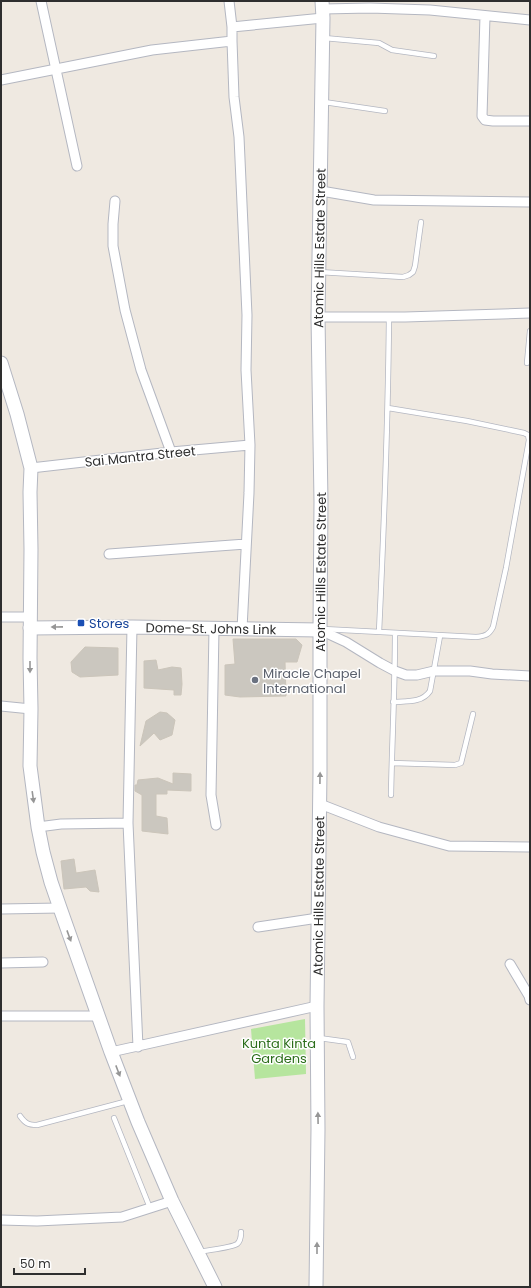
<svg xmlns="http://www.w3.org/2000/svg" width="531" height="1288" viewBox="0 0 531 1288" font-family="Poppins,sans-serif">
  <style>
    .green { fill: #b6e59e }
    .building { fill: #cbc7bf; stroke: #cbc5ba }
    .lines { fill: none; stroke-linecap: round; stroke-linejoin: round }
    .lane-casing { stroke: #b4b7c1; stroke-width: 6 }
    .street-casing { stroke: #b4b7c1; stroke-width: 11 }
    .secondary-casing { stroke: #b4b7c1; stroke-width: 15 }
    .lane { stroke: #fff; stroke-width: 4.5 }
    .street { stroke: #fff; stroke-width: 9 }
    .secondary { stroke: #fff; stroke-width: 13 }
    .oneway { fill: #969696 }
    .transit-dot { fill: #1a4fb4; stroke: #fff; stroke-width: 1.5 }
    .worship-dot { fill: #6b7280; stroke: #fff; stroke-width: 1.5 }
    .labels { text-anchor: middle; stroke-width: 3; stroke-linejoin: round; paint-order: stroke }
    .street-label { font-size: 13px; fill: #2e2e2e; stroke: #fff }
    .transit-label { font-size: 13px; fill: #164399; stroke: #fff; text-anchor: start }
    .worship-label { font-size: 13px; fill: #5b616d; stroke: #fff; text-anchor: start }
    .park-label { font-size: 13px; fill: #2c6e1b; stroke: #fff }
  </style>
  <rect width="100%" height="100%" fill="#efe9e1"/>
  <path class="green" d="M305,1019l1,55 -51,5 -4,-50z"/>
  <path class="building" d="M233,639h63l6,6 -5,17h-12l1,34 -46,1 -15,-2v-30l10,-1z
    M85,647l33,1v27l-38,2 -8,-5 -1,-10z
    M156,660l2,10 14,-3 9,1 1,16 -1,11h-7v-5l-30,-2v-27z
    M160,712l7,1 8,7 -3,15 -12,5 -6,-7 -14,13 6,-25z
    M173,773l18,1v17l-24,-1v4h-11v22l11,2 1,16 -26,-3v-36l-7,-4v-6h2l1,-5 20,-2 15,6z
    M74,859l2,14 19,-3 4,22 -9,-1 -4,-4 -22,2 -3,-28z"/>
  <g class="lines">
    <defs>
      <path id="lane" d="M324,38l55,5 13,7 42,6
        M324,102l61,9
        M319,272l84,5 6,-2 4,-3 2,-6 6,-44
        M527,363l3,-32
        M323,629l153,8c9,-1 13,-2 17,-10l13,-59 23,-128 -1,-5 -4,-2 -57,-12 -79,-13
        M379,632c5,-105 9,-210 10,-315
        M393,702c14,-1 29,1 37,-11l10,-55
        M392,763l63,2 6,-2 12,-49
        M391,795c1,-54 4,-108 4,-162
        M319,1038l29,4 5,15
        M20,1116c5,7 8,9 17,9l91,-24
        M114,1118l36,90
        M199,1252c8,-2 32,-4 38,-8 4,-3 4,-8 4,-12"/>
      <path id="street" d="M41,1l36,165
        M229,1l3,26
        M323,9l47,-1 60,2 100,10
        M485,16l-3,100 3,4 8,1h37
        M232,41l2,56 5,40 8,178 -1,55 4,75 -1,48 -7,136
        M1,80l151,-30 80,-9v-14l91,-9
        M321,191l53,9 156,2
        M115,201l-2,23v22l12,64 16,60 30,82
        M318,317h87l125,-4
        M31,468l140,-16 79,-7
        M109,554l137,-10
        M1,617h29
        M132,627l-4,196 10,224
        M214,629l-3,166 5,30
        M320,630l26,12 34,21 15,8 11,4h11l17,-4h36l22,3 38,2
        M1,706l30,3
        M320,804l59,23 70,19 81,1
        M38,827l23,-3 67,-1
        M1,909l59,-1
        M258,927l60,-9
        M1,963l42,-1
        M510,964l19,32 1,4
        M1,1016h97
        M111,1052l206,-46
        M1,1220l36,1 85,-4 50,-16"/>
      <g id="secondary">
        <path d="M1,363l16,51 14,54 -1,24 1,57 -1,109 1,51 -1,57 8,61 5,25 8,30 9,26 51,144 27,70 34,79 43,86"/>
        <path id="s1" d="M30,628l102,-1 188,3"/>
        <path id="s2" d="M316,1287l2,-158 -1,-123 3,-234v-142l1,-128 -3,-185 5,-299 -1,-17"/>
      </g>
    </defs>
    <use href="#lane" class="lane-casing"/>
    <use href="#street" class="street-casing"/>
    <use href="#secondary" class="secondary-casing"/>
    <use href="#lane" class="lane"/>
    <use href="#street" class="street"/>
    <use href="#secondary" class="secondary"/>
  </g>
  <defs><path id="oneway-solid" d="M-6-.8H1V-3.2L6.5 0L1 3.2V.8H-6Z"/></defs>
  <g class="oneway">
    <use href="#oneway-solid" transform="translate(57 627) rotate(179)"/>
    <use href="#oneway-solid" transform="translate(30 667) rotate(90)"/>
    <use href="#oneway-solid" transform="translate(320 778) rotate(-89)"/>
    <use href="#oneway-solid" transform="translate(33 797) rotate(82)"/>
    <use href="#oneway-solid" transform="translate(69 936) rotate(70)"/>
    <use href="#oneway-solid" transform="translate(118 1071) rotate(69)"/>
    <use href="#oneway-solid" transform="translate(318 1118) rotate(-91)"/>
    <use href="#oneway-solid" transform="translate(317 1248) rotate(-90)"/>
  </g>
  <rect class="transit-dot" x="77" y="619" width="8" height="8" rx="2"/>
  <circle class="worship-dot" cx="255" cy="680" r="4"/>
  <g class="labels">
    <g class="street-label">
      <text dy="5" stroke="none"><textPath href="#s2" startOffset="1039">Atomic Hills Estate Street</textPath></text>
      <text transform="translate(140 456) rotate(-6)" y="5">Sai Mantra Street</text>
      <text dy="5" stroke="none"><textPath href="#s2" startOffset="715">Atomic Hills Estate Street</textPath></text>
      <text dy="5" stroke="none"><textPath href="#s1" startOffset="181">Dome-St. Johns Link</textPath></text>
      <text dy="5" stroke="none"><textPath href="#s2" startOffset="391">Atomic Hills Estate Street</textPath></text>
    </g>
    <g class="transit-label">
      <text x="89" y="628">Stores</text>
    </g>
    <g class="worship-label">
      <text x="263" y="678">Miracle Chapel<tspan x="263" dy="15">International</tspan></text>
    </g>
    <g class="park-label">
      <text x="279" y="1048">Kunta Kinta<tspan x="279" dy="15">Gardens</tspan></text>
    </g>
  </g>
  <rect width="531" height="1288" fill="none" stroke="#2e2e2e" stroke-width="4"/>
  <path d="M14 1268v6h71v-6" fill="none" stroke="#2e2e2e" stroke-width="2"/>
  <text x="20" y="1268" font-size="12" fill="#2e2e2e" stroke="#ffffff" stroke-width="3" paint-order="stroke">50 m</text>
</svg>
